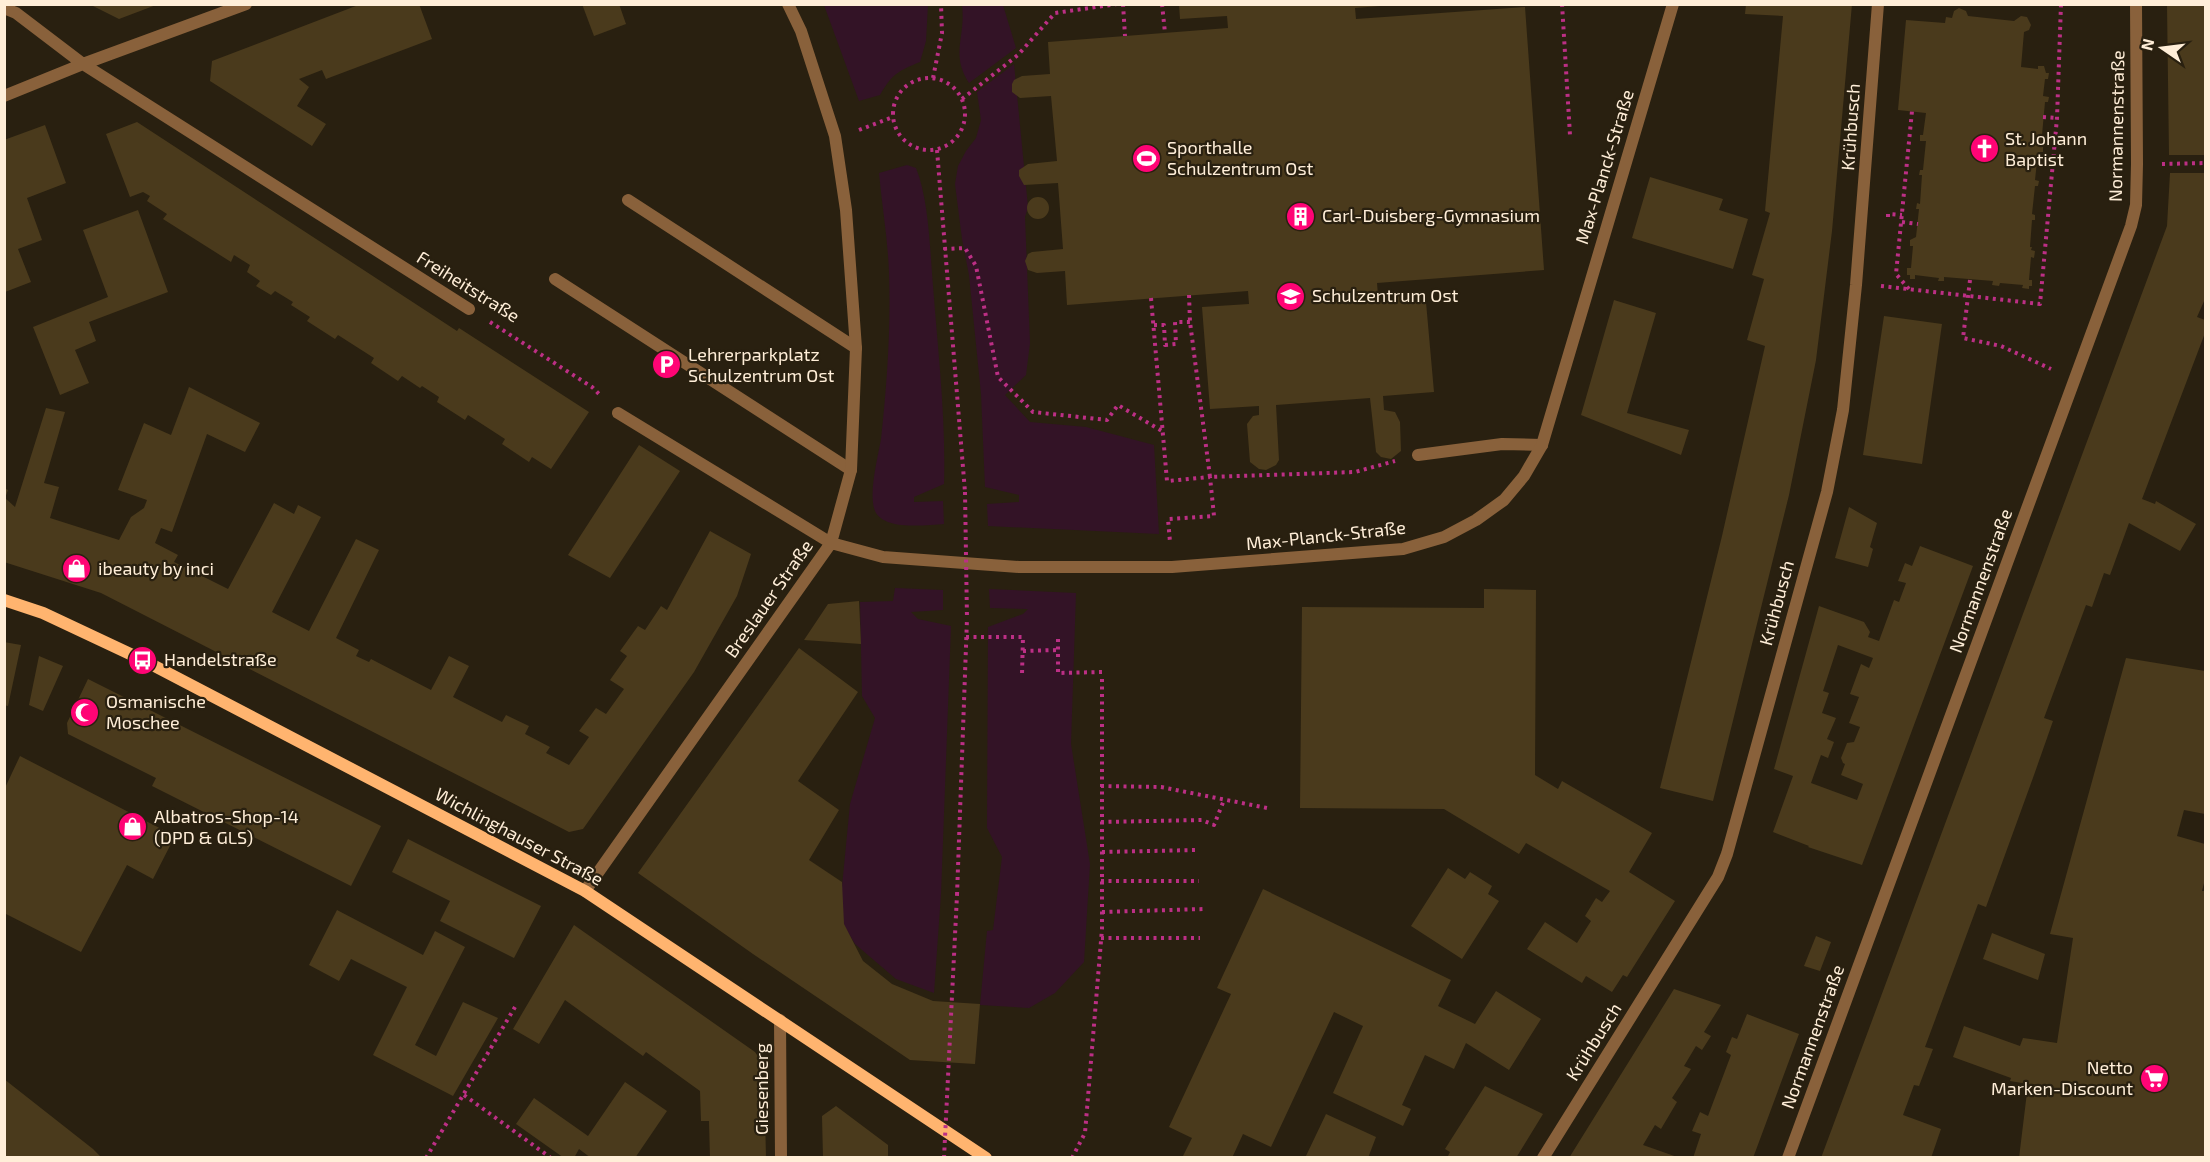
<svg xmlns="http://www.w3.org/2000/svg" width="2210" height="1162" viewBox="0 0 2210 1162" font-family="'Exo 2',sans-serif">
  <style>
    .green { fill: #331326 }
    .building { fill: #4a3a1c; fill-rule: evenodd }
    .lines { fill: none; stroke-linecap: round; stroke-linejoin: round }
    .path { stroke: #bc2f85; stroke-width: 4; stroke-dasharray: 3 4.5; stroke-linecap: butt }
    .lane { stroke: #89613b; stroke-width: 12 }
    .street { stroke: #89613b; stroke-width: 12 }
    .secondary { stroke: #ffb46f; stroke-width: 12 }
    .path-bridge { stroke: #bc2f85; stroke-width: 4; stroke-dasharray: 3 4.5; stroke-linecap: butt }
    .labels { text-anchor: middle; stroke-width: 4.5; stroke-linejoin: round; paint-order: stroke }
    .street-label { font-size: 18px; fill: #ffeed8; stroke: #292010 }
    .poi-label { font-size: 18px; fill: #ffeed8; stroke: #292010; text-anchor: start }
  </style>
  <rect width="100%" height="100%" fill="#292010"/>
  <path class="green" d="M824,5h104l-2,36 -6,21c-22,9 -28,12 -40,33l-21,6z
    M962,5h41l13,43 -47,35c-19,-29 -3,-46 -7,-78z
    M1014,64l14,143 -3,10 5,126 -4,32 -21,20 25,27 56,5 68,18 5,89 -171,-8 -1,-22 32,-2v-7l-34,-8 -4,-93 -12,-119 -7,-36 -7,-55 3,-18 8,-15 10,-13 5,-18 -4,-28z
    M907,165l9,3c13,32 14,83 17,118 5,66 13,132 11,198l-30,13v5l29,-1 1,23c-18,1 -60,7 -69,-13 -7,-17 3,-54 6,-72 6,-55 10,-111 8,-166 -1,-33 -7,-67 -10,-100z
    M895,588l48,2v20l-32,2 7,7 33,7 -10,268 -7,99 -38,-14 -41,-35 -12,-20 -2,-27 9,-93 25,-86 -13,-22 -2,-94 33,-1z
    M989,589l87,4 -5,151 19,120 -6,98 -29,31 -26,15 -49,-3 7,-74 6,-1 9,-73 -15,-29 1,-201 35,-13 5,-5 -38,-1z"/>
  <path class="building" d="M89,4h67v1l-37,14z
    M361,4h58l13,35 -106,40 -4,-9 -23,9 10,8 -12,19 29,18 -14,22 -102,-65 2,-20z
    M582,4h37l7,20 -32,12z
    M1179,4h201v2l-25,2 1,11 169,-12 19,263 -167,13 1,12 47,-4 9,101 -51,4 1,14 11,2 5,10 1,29 -10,8 -10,-2 -5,-5 -6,-54 -94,7 3,55 -3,5 -10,5 -7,-1 -9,-7 -3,-38 6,-8 6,-1v-9l-49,3 -8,-102 47,-3 -1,-13 -181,14 -2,-34 -28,2 -9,-3 -3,-9 3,-7 4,-2 31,-3 -5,-66 -34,2 -5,-9v-6l9,-6 29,-3 -6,-65 -31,2 -8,-6v-8l2,-4 8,-4 28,-2 -2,-32 180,-14 -1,-12 -47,3z
    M1746,4h106l-20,227 -16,129 -27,135 -76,306 -53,-13 62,-252 43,-190 -18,-6 17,-61 -12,-4 18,-62 -5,-2 18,-195 -38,-2z
    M2167,5h38v150h-36z
    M1959,8l7,3 2,5 46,5 7,-5 6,1 4,8 -2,5 -5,2 -3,35 17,2v-3h6l2,7h3l-1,6h-3l-2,17 6,1 -1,5h-3l-4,44h2v6h-5l-3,28 4,1 -1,5h-3l-3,28 3,1v5h-3l-2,27h2l-1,3 4,1 -1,7 -3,-1 -2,23h3v6h-3v3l-7,-1 1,-3 -23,-2 -1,3 -7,-1 1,-4 -49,-4v4h-6l1,-3 -24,-3v4h-5v-4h-3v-7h4l2,-22h-3v-6l6,-3 3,-28h-3l1,-6 3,1 2,-29h-3l1,-5h3l3,-29h-6v-6h3l3,-22 -28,-3 8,-90 39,3 1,-6 6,1 2,-7z
    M137,122l320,209 2,-3 130,84 -38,57 -19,-12 -3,5 -27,-18 3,-5 -37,-24 -3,5 -28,-18 2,-5 -17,-11 -2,2 -18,-12 -4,5 -27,-18 3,-5 -36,-23 -3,4 -28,-18 3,-4 -19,-12 2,-3 -18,-11 -4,4 -15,-9 4,-5 -13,-9 3,-7 -16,-10 -3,7 -68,-43 4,-5 -20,-13 3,-5 -7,-4 -13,5 -24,-63z
    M45,125l21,58 -39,15 15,42 -24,9 13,33 -26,10 -1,-152z
    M2170,173h35v126l-8,18 8,3v13l-63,166 13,5 1,-3 40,23 -16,27 -51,-28 -19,52 -6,-2 -12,34 -6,-2 -42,113 9,3 -19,54 -48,132 -8,-3 -53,143 8,2 -14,37 -5,-1 -11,30 38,14 -10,29h-110l346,-932z
    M1650,177l73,22 -4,11 29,9 -15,50 -101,-31z
    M1027 208a11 11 0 1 1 22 0a11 11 0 1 1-22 0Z
    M138,210l30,82 -79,30 7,19 -21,9 14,33 -29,12 -27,-68 75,-30 -25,-67z
    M1614,300l42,13 -29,100 62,17 -8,25 -100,-40z
    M1884,316l58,8 -20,140 -59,-9z
    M189,387l71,36 -15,29 -38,-18 -35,98 -11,-4 -6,15 23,12 -4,7 54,27 46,-86 20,11 4,-9 23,12 -49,95 37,19 47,-92 23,11 -43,88 23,12 -3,6 13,6 2,-3 60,31 18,-34 20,10 -16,31 49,25 4,-7 23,11 -4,8 25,13 -4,6 23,12 20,-28 -10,-6 17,-23 10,6 18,-25 -14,-9 17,-24 -7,-5 18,-25 7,4 16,-24 6,4 43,-79 41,23 -14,42 -43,76 -111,157 -14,3 -468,-239 -97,-31v-74l4,2 -3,8 10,9 31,-99 19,4 -21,71 15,4 -9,31 69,22 12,-23 13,-9 3,-8 -29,-10 26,-67 27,12z
    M639,445l41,26 -70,107 -42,-23z
    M1849,507l28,16 -7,24 3,2 -5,18 -33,-9z
    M1920,546l53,20 -111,299 -54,-18 1,-1 -36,-14 20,-56 -19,-7 45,-163 45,16 6,10 -2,5 11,4 15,-41 5,2 7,-19 -8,-2 7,-18 7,3zM1838,645l35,13 -4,10 -8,-4 -11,30 9,3 -10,26 11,4 -6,15 -7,1 -6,15 2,5 2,1 -4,11 22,9 -6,16 -46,-17 10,-28 7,3 6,-16 -7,-3 9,-21 -14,-5 7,-20 -6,-2z
    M1484,589l52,1 -1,185 23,14 4,-8 90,52 -23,39 46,29 -48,76 -4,-2 -11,17 -26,-16 -4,7 -55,-34 18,-27 32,21 14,-22 -6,-5 11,-18 6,4 8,-11 -84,-48 -7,11 -75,-45 -144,-1 2,-201 182,1z
    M859,601l2,43 -57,-4 24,-36z
    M4,642l17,3 -13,61 -4,-1z
    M799,648l59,44 -60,89 41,29 -30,50 33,22 2,42 19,37 29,23 41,17 47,3 -5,60 -65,-4 -157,-106 -115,-81z
    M39,656l24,10 -20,45 -14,-6z
    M2126,658l79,13v143l-21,-4 -7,26 28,8v35l-3,12h3v267h-186l9,-74 -18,-3 1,-3 -58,-21 11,-31 56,20 3,-8 34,5 16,-105 -23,-4z
    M88,679l293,147 -30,60 -199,-100 4,-8 -88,-44 -1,-11z
    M20,756l155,80 -22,43 -26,-14 -46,87 -77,-39v-123z
    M408,839l133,67 -27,52 -74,-37 10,-20 -58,-29z
    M1448,868l17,11 5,-7 22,14 -4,8 11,7 -37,58 -51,-33z
    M1263,889l188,91 -13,26 37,18 21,-33 45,28 -32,51 -43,-27 -12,26 -29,-14 -23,50 9,4 -8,17 -70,-33 30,-67 -29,-14 -63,135 -28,-13 -11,24h-50l10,-20 -23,-11 62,-133 -14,-6z
    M337,910l86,45 12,-24 30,16 -50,98 21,11 27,-54 35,16 -45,78 -80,-41 34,-68 -56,-28 -12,22 -30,-16z
    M574,925l181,127 9,13v5l2,88h-56l-1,-37h-8l-1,-30 -54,-39 -3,4 -78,-56 -26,44 -26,-15z
    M1992,933l53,21 -7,26 -55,-21z
    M1816,936l15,6 -11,29 -16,-5z
    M1674,989l47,16 -17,27 7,4 -9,14 -6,-4 -12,20 7,3 -19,29 5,4 -16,27 -6,-4 -12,20 37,13h-111z
    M1747,1014l52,20 -46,124h-60l8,-24 -9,-3 8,-19 8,4 23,-61 -5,-3 6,-15 5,2z
    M4,1079l89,70 9,9h-96z
    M625,1082l42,29 -32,47h-44l-12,-9 -5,9h-10l-48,-34 18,-26 54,38z
    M1485,1086l58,28 -27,44h-69l3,-6 -5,-3z
    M836,1106l52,39v13h-65l-1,-42z
    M1326,1114l50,23 -8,21h-63z"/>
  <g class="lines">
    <path class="path" d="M1123,4l2,32
      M1162,4l3,29
      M1562,4l8,131
      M893 114a36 36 0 1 1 72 0a36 36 0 1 1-72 0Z
      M933,78l9,-45 -1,-29
      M962,99l56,-44 37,-42 62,-9
      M2043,117l14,1
      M859,130l34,-13
      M937,150l28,342
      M2162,164l44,-1
      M1888,217v-3l14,1
      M1902,222l16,2
      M944,249l21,-1 11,18 22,111 35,35 74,8 11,-15 44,26
      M1970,280l-7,58 38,8 50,23
      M1881,286l159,18 17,-186 4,-114
      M1909,289l-13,-15 16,-163
      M1189,295l1,27 20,155 145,-5 40,-11
      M1151,298l16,183 43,-4 4,39 -46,3 2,23
      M490,322l102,65 9,9
      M1154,325h10l1,20 11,-1 -1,-22h15
      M966,637h57l-1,37
      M1058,639v34l44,-1
      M1023,651l35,-1
      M1101,786l60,1 106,21
      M1101,822l101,-2 12,5 10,-25
      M1102,852l95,-2
      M1101,881h98
      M957,895l10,-276
      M1102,912l102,-3
      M1101,938h99
      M464,1095l87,63
      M426,1158l89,-151
      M1072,1158l13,-25 17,-204v-250"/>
    <path class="lane" d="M628,200l228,148
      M555,279l296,191
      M1418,455l84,-11 40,1"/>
    <path class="street" d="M4,8l12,5 67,51 386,245
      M4,96l79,-32 163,-60
      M618,413l213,130 52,14 136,10h153l231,-18 41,-12 32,-17 28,-20 20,-24 18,-31 131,-441
      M585,891l246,-348 20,-73 5,-122 -10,-138 -11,-74 -34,-105 -13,-27
      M780,1020l1,138
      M1543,1158l175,-281 9,-23 100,-362 16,-82 13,-125 22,-281
      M1788,1158l343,-932 5,-21 1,-41 -1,-160"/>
    <path class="secondary" d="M4,600l39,13 100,47 442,231 401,267"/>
    <path class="path-bridge" d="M965,492l2,127
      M944,1158l13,-263"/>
  </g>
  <defs>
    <symbol id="church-disc" viewBox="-11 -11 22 22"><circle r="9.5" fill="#ff0475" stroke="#292010"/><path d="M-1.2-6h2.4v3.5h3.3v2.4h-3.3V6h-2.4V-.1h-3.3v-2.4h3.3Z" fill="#fff"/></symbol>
    <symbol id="stadium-disc" viewBox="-11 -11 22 22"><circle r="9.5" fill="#ff0475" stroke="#292010"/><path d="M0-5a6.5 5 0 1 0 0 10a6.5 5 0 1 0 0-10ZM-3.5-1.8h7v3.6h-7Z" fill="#fff"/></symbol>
    <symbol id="building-disc" viewBox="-11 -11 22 22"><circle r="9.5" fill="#ff0475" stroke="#292010"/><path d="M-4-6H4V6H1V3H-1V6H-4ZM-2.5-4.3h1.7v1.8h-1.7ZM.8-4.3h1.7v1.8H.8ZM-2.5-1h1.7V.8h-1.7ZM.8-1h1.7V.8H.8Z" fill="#fff"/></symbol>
    <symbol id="school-disc" viewBox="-11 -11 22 22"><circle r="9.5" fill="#ff0475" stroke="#292010"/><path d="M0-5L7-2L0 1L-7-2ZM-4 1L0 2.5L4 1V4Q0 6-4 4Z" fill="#fff"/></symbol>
    <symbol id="parking-disc" viewBox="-11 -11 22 22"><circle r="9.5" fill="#ff0475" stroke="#292010"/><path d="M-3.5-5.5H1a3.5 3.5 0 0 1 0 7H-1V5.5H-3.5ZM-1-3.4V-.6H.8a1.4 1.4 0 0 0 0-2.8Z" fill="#fff"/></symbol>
    <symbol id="shop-disc" viewBox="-11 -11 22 22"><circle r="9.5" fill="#ff0475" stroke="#292010"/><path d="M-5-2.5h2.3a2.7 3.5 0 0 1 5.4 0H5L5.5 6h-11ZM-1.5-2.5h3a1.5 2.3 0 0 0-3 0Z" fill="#fff"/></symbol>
    <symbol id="bus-disc" viewBox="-11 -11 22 22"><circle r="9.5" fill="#ff0475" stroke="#292010"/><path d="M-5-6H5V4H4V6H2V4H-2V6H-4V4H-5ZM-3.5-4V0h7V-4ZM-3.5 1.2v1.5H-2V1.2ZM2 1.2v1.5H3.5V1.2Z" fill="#fff"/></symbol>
    <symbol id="mosque-disc" viewBox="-11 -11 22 22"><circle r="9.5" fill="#ff0475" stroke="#292010"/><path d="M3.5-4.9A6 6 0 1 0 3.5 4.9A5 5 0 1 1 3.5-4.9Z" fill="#fff"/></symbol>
    <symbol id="supermarket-disc" viewBox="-11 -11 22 22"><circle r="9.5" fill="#ff0475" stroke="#292010"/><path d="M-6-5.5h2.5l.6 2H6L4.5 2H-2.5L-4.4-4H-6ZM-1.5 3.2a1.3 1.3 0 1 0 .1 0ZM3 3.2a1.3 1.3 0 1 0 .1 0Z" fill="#fff"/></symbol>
  </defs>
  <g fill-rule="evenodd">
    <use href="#church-disc" x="1968" y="132" width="33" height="33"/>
    <use href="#stadium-disc" x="1130" y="142" width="33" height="33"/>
    <use href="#building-disc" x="1284" y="200" width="33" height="33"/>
    <use href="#school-disc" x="1274" y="280" width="33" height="33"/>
    <use href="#parking-disc" x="650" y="348" width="33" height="33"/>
    <use href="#shop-disc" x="60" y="552" width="33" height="33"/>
    <use href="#bus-disc" x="126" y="644" width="33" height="33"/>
    <use href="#mosque-disc" x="68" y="696" width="33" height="33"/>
    <use href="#shop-disc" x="116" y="810" width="33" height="33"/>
    <use href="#supermarket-disc" x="2138" y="1062" width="33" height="33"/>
  </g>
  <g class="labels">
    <g class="street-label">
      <text transform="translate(2117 126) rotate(-89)" y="6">Normannenstraße</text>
      <text transform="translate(1851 127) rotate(-86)" y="6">Krühbusch</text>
      <text transform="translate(1605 167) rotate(-73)" y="6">Max-Planck-Straße</text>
      <text transform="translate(468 287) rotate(32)" y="6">Freiheitstraße</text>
      <text transform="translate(1326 536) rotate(-6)" y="6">Max-Planck-Straße</text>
      <text transform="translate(1981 581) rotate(-70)" y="6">Normannenstraße</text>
      <text transform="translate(769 599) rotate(-55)" y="6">Breslauer Straße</text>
      <text transform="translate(1777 603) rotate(-75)" y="6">Krühbusch</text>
      <text transform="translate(519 837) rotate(28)" y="6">Wichlinghauser Straße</text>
      <text transform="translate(1813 1037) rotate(-70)" y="6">Normannenstraße</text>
      <text transform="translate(1594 1042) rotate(-58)" y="6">Krühbusch</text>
      <text transform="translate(762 1089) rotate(-90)" y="6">Giesenberg</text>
    </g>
    <g class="poi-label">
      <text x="2005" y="145">St. Johann<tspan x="2005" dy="21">Baptist</tspan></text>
      <text x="1167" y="154">Sporthalle<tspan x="1167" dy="21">Schulzentrum Ost</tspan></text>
      <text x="1322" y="222">Carl-Duisberg-Gymnasium</text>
      <text x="1312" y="302">Schulzentrum Ost</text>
      <text x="688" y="361">Lehrerparkplatz<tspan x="688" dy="21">Schulzentrum Ost</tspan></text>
      <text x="98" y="575">ibeauty by inci</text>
      <text x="164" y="666">Handelstraße</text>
      <text x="106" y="708">Osmanische<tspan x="106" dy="21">Moschee</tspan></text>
      <text x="154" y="823">Albatros-Shop-14<tspan x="154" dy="21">(DPD &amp; GLS)</tspan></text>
      <text x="2133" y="1074" text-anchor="end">Netto<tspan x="2133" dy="21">Marken-Discount</tspan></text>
    </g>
  </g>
  <rect width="2210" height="1162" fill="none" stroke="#ffeed8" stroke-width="12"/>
  <g transform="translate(2162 48) rotate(284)" stroke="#292010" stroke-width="4.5" paint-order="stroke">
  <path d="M0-4.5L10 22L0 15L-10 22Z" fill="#ffeed8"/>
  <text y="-9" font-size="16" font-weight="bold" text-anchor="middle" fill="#ffeed8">N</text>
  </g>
</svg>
